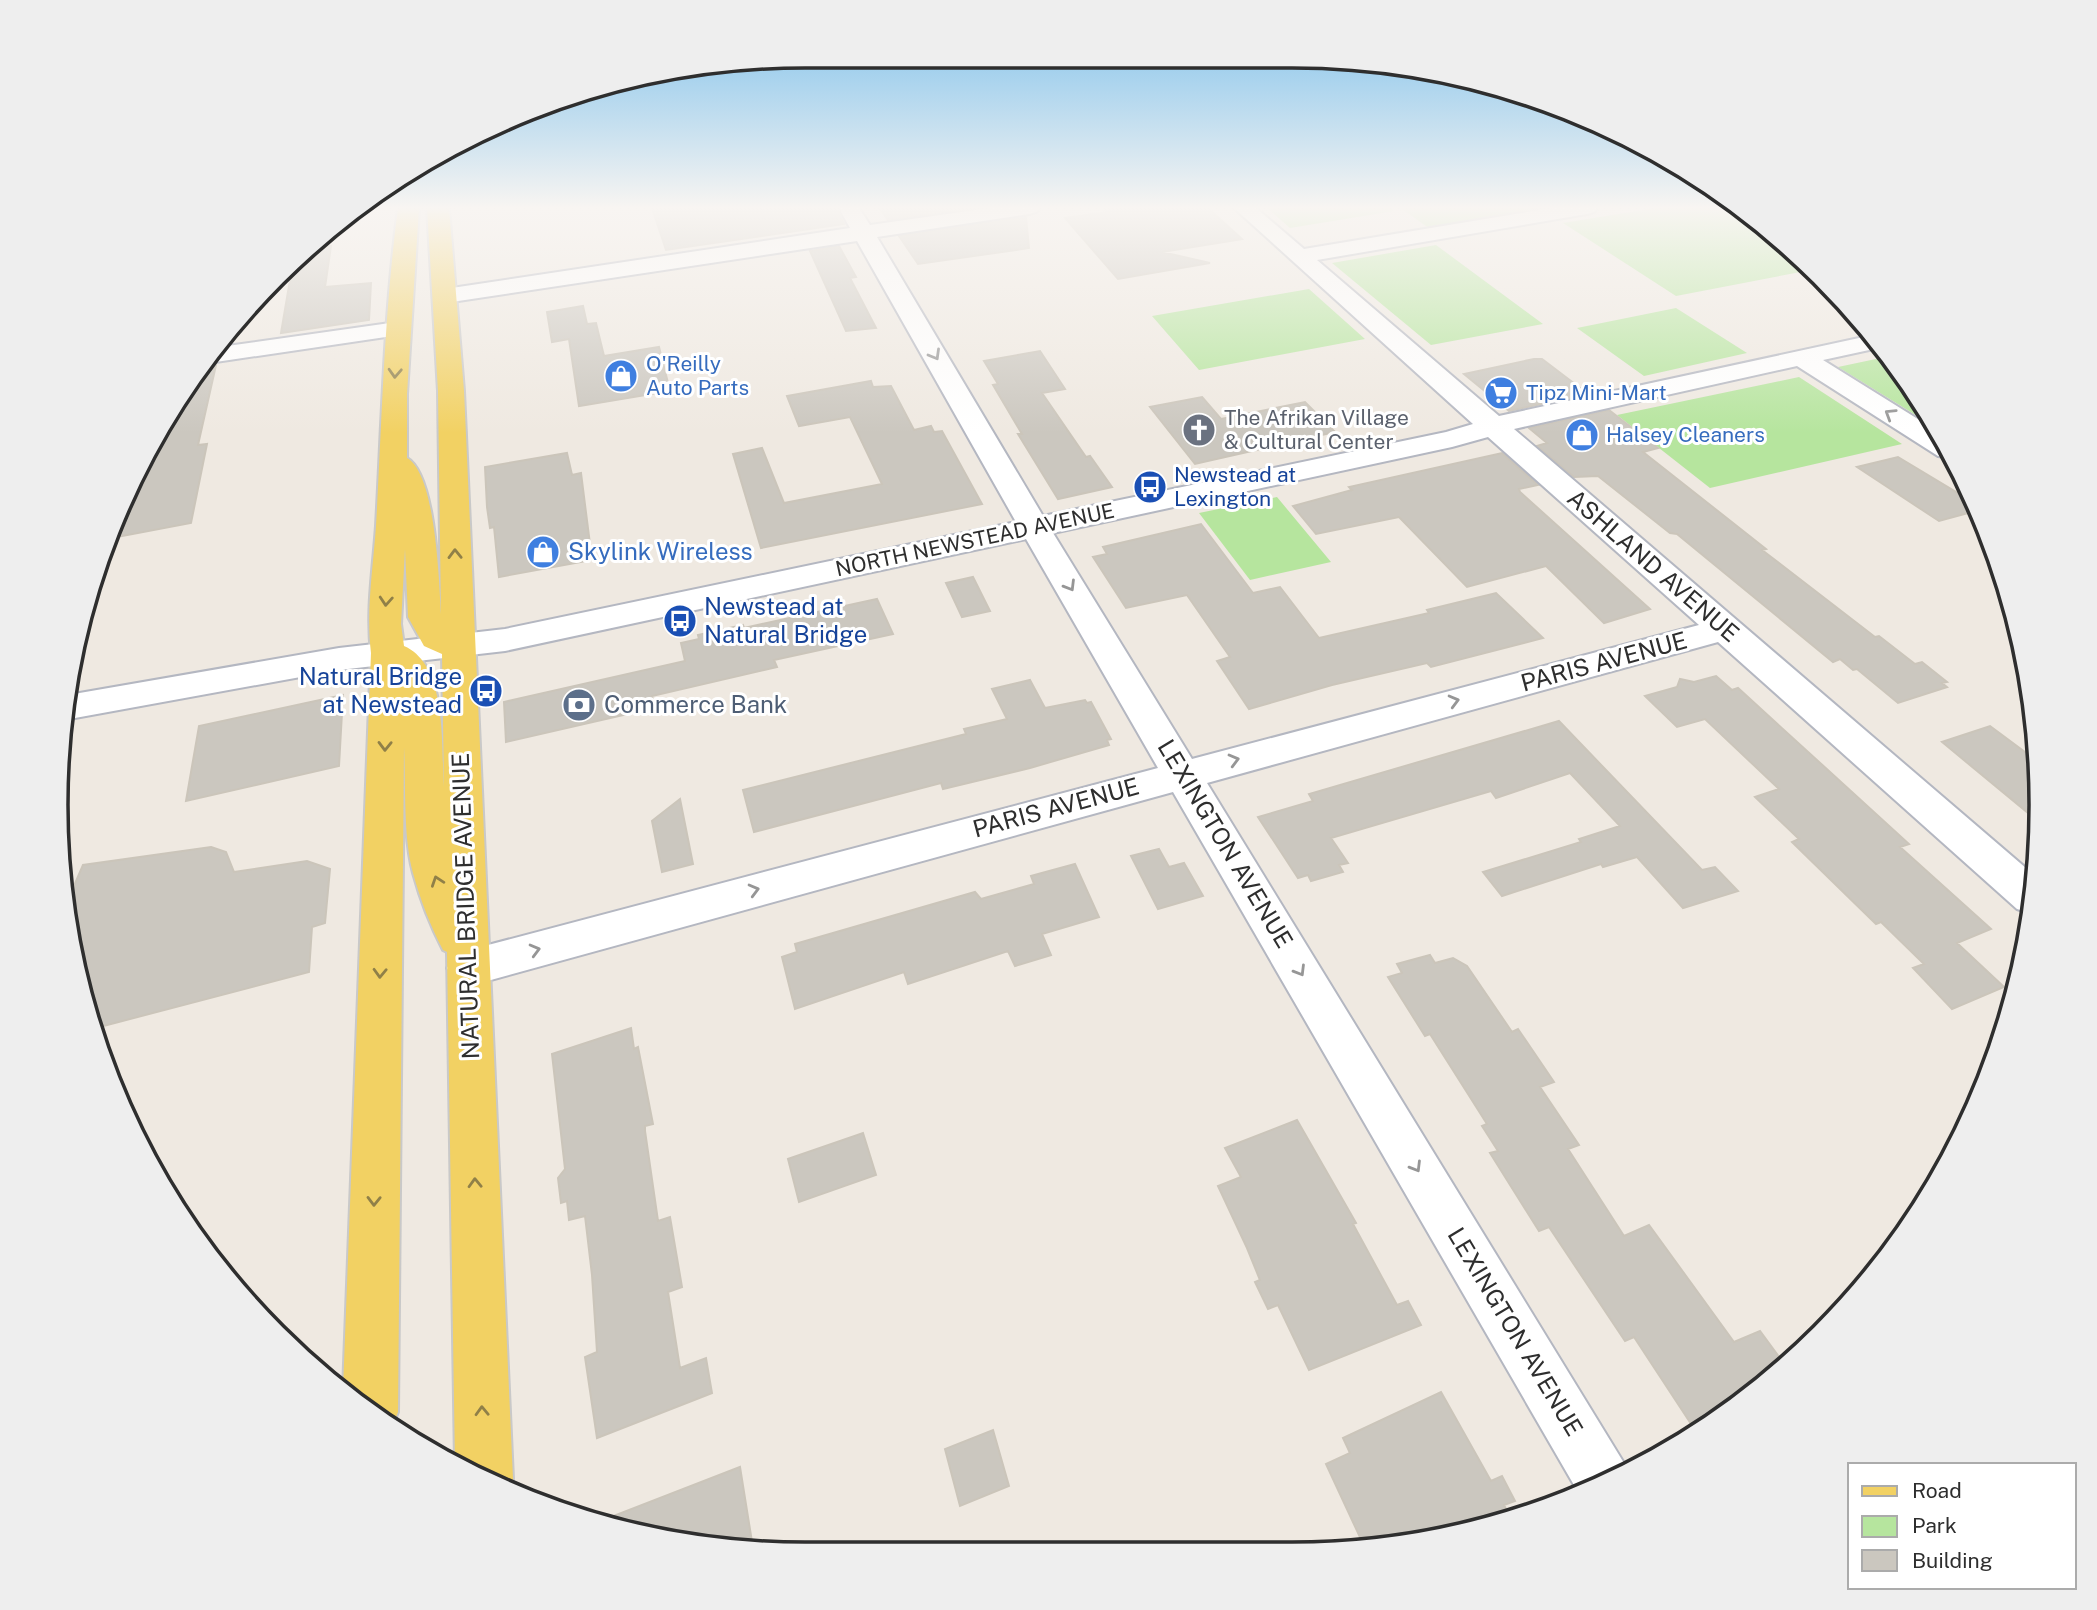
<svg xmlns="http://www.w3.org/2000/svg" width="2097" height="1610" viewBox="0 0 2097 1610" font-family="'Public Sans',sans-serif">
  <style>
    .green { fill: #b6e59e }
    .building { fill: #cbc7bf; stroke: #cbc5ba; stroke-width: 2 }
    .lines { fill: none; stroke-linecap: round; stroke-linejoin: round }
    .minor-casing { stroke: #b4b7c1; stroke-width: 4 }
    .major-casing { stroke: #c9c9c9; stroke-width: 4 }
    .minor { fill: #fff; fill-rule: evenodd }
    .major { fill: #f2d163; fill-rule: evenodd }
    .oneway { stroke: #969696 }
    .oneway2 { stroke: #908048 }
    .labels { text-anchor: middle; stroke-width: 6; stroke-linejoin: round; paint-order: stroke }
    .far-shop-label { font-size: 21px; fill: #366cbe; stroke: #fff; text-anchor: start }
    .far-worship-label { font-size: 21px; fill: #5b616d; stroke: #fff; text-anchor: start }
    .far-transit-label { font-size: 21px; fill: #164399; stroke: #fff; text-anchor: start }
    .far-street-label { font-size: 21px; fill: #2e2e2e; stroke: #fff }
    .shop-label { font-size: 24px; fill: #366cbe; stroke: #fff; text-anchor: start }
    .street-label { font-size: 24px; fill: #2e2e2e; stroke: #fff }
    .transit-label { font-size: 24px; fill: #164399; stroke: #fff; text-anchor: start }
    .service-label { font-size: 24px; fill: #4e5e75; stroke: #fff; text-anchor: start }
    .rim { fill: none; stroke: #2e2e2e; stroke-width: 3.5 }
  </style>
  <rect width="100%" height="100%" fill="#efe9e1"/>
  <path class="green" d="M1267,208h122l5,3 -104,17z
    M1401,208h155l-126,21z
    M1655,208h88l68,62 -135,26 -113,-73z
    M1436,245l107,79 -112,21 -99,-82z
    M1309,289l56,50 -166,31 -47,-54z
    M1676,308l71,45 -103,23 -67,-48z
    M1890,356l25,33 20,38 -97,-60z
    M1799,377l103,67 -192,44 -93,-73z
    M1277,497l54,65 -81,18 -51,-67z"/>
  <path class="building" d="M652,208h184l8,16 -178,26z
    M879,208h94l-85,12z
    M1104,208h104l34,31 -80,13 48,11 -92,16 -53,-61 43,-6z
    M1026,217l3,31 -27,4 -84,12 -19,-28z
    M331,246l-6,41 46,-4 -2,37 -88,13 12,-71 17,-13z
    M839,246l17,31 -6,1 26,50 -30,3 -36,-80z
    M583,306l4,18 9,-1 8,33 55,-9 11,44 -91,15 -10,-67 -17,3 -5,-30z
    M1040,351l25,38 -23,4 44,64 4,-1 22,31 -54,12 -40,-65h4l-29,-49 5,-1 -14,-23z
    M1534,359h8l46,35 -79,17 -45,-37z
    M207,364l9,1 -18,80 9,-1 -16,79 -79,15 44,-107z
    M871,381l2,6 18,-1 23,44 17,-4 3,6 8,-1 40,73 -221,44 -28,-94 29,-6 22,55 98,-19 -32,-67 -51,9 -12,-30z
    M1202,397l19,22 84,-17 30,30 -140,32 -45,-57z
    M1609,410l49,38 -15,4 123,97 -4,1 113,87 4,-1 36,28 7,-2 25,20 -5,1 5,4 -49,16 -41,-34 -4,1 -13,-11 -7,3 -156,-128 -7,-1 -72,-57 -24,1 -37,-31 10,-3 -18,-15z
    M567,453l5,22 9,-2 11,87 -93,17 -5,-50 -4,1 -3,-21 -2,-40z
    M1502,453l36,32 -19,4 1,3 130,117 -46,14 -58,-57 -79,21 -68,-70 -83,17 -23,-28 59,-16 -3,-3z
    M1898,457l78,47 3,6 -40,11 -82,-54z
    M1201,524l52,69 27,-6 39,51 110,-25 -2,-3 69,-17 47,45 -112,29 -4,-4 -95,22 -83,24 -32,-48 13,-4 -43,-62 -61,13 -33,-51 14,-3 -4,-7z
    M973,577l17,34 -28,6 -16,-34z
    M877,599l16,35 -119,26 3,7 -125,29 2,12 -148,34 -2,-40 181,-41 -4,-18 18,-4 -1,-4 45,-10 1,3z
    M1716,676l16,14 6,-2 171,156 -9,3 91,82 -34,14 47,44 -52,22 -39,-41 11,-4 -43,-42 -5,2 -84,-82 7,-3 -44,-42 24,-8 -74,-70 -28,8 -32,-31 32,-9 3,-8 14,3z
    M1030,680l15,28 40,-8 2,3 4,-1 20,37 -4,1 2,5 -79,23 -87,21 -2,-6 -187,49 -11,-42 223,-56 -2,-5 43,-10 -15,-30z
    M343,695l-4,71 -153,35 13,-75z
    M1559,721l143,149 13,-3 23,24 -55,17 -46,-51 -34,10 -2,-3 -99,32 -19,-24 98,-30 -2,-3 41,-13 -50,-53 -74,25 -5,-7 -160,47 17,25 -9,2 4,7 -32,9 -3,-6 -10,3 -40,-61 55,-16 -4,-7z
    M1990,726l47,35 4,44 -2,17 -97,-80z
    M680,799l13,65 -31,8 -10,-51z
    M211,847l15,5 8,20 73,-11 23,8 -5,54 -13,4 -3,45 -217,57 -25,-127 16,-37z
    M1159,849l10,18 15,-4 19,33 -45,13 -27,-53z
    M1075,864l24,53 -57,17 9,21 -36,11 -7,-15 -100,33 -4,-12 -109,37 -13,-52 15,-5 -2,-8 180,-52 6,7 53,-15 -3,-8z
    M1430,955l5,8 18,-5 14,8 45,66 6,-3 36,53 -14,5 39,58 -11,4 56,87 25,-11 85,117 26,-11 25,34 -77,63 -11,5 -63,-96 -9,4 -76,-114 -10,4 -49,-78 8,-2 -16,-25 5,-2 -57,-90 -5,2 -37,-59 14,-4 -5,-9z
    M631,1028l3,21 4,-2 15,77 -8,2v5l13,90 12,-4 12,70 -14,5 12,76 26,-10 6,35 -115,45 -12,-81 12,-5 -5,-77 -7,-59 -16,4 -2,-19 -6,2 -3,-25 7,-9 -13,-115z
    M1297,1120l59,103 -3,1 44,81 11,-4 13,24 -112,45 -31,-65 -10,4 -13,-27 5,-2 -13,-32 -29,-62 23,-9 -16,-29z
    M863,1133l13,42 -77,27 -11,-43z
    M1441,1392l50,89 11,-5 13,25 -11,4 2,4 -2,1 5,10 -120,28h-24l-39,-84 24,-11 -7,-15z
    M993,1430l16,56 -49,20 -15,-57z
    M740,1467l13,81h-46l-104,-28z"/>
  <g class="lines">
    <defs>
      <path id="minor" d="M839,208h20l11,17 119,-17h51l-4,4 -7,2 -152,23 166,279 403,-84 27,-8 -239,-216h22l48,41 247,-41h46l-3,4 -7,2 -270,46 182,156 374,-81 10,12 -60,13 114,71 14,27 -13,-2 -141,-90 -283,63 520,446 -4,38 -13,-4 -299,-267 -511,141 420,685 -49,24 -405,-700 -704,194 -15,-5 -7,-13 7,-13 15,-5 689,-182 -132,-229 -521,112 -166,19 -275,50 4,-25 271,-47 166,-19 511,-107 -159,-281 -412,62 -8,-2 -4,-5 4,-5 8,-2 405,-61zM1488,437l211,188 -507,134 -139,-226 399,-86z
        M397,322l9,2 3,5 -3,5 -197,29 11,-16z"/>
      <path id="major" d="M398,208h21l-12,186v64c29,16 32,124 34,156l-3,-223 -11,-183h22l15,183 49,1088 -5,12 -53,-28 -8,-511 -4,-2c-12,-23 -23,-51 -30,-77 -10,-37 -7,-87 -9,-126l-6,665 -7,17 -48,-39 28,-737c-5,-43 2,-84 5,-127 6,-106 8,-213 22,-318zM405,549l3,68 16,29 18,8 2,133c-3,-41 4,-122 -40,-141l-3,-22z"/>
    </defs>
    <use href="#minor" class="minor-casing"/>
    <use href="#major" class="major-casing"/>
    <use href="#minor" class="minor"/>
    <use href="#major" class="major"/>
  </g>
  <defs><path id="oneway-chevron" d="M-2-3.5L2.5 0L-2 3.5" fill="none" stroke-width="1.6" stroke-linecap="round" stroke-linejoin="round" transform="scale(1.75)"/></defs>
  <g class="oneway">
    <use href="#oneway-chevron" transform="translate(935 355) rotate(60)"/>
    <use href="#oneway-chevron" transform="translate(1890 414) rotate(-148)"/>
    <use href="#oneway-chevron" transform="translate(1070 586) rotate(59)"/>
    <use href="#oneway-chevron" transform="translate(1454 701) rotate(-15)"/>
    <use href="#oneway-chevron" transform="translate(1234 760) rotate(-15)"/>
    <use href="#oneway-chevron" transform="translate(754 890) rotate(-15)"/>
    <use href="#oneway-chevron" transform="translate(535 950) rotate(-15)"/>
    <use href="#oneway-chevron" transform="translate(1300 971) rotate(59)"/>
    <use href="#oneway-chevron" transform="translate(1416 1167) rotate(59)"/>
  </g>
  <g class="oneway2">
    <use href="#oneway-chevron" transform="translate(395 373) rotate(93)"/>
    <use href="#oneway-chevron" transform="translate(455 554) rotate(-91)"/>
    <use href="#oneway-chevron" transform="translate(386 601) rotate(94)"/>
    <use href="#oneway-chevron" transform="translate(385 746) rotate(91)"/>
    <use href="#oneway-chevron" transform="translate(437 881) rotate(-109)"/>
    <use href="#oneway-chevron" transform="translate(380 973) rotate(92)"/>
    <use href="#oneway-chevron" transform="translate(475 1183) rotate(-92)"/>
    <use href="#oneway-chevron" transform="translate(374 1201) rotate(91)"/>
    <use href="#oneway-chevron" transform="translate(482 1411) rotate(-92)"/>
  </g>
  <linearGradient id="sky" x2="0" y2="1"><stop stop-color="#7abfeb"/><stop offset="0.48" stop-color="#f8f5f2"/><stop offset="1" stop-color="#f8f5f2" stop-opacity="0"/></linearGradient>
  <rect width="2097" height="433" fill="url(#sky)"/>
  <defs>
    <symbol id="shop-disc" viewBox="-11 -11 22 22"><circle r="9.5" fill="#3f7fe0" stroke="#fff"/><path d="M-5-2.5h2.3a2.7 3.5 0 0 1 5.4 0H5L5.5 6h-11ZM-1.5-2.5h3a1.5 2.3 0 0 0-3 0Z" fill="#fff"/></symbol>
    <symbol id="supermarket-disc" viewBox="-11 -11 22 22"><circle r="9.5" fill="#3f7fe0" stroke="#fff"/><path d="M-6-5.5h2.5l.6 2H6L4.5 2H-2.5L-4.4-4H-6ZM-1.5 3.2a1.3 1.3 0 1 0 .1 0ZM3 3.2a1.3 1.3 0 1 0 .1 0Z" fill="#fff"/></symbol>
    <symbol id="church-disc" viewBox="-11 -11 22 22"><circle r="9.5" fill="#6b7280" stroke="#fff"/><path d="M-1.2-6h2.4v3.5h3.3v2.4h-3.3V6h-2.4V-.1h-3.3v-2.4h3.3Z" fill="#fff"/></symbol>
    <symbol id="bus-disc" viewBox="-11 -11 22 22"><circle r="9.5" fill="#1a4fb4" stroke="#fff"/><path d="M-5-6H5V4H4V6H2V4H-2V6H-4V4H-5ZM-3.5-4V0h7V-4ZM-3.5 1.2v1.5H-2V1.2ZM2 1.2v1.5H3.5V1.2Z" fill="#fff"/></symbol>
    <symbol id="bank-disc" viewBox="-11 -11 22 22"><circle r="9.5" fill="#5c6f8a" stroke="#fff"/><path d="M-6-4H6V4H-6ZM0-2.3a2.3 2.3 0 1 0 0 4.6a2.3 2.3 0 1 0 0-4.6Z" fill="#fff"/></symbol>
  </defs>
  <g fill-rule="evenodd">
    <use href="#shop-disc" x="602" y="357" width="38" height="38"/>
    <use href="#supermarket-disc" x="1482" y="374" width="38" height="38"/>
    <use href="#church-disc" x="1180" y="411" width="38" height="38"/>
    <use href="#shop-disc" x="1563" y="416" width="38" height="38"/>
    <use href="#bus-disc" x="1131" y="468" width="38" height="38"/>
    <use href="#shop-disc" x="524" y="533" width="38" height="38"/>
    <use href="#bus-disc" x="661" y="602" width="38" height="38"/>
    <use href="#bus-disc" x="467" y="672" width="38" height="38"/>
    <use href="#bank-disc" x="560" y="686" width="38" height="38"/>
  </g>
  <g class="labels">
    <g class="far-shop-label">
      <text x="646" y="371">O'Reilly<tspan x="646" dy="24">Auto Parts</tspan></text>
      <text x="1526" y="400">Tipz Mini-Mart</text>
      <text x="1606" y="442">Halsey Cleaners</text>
    </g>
    <g class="far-worship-label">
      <text x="1224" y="425">The Afrikan Village<tspan x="1224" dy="24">&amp; Cultural Center</tspan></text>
    </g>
    <g class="far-transit-label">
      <text x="1174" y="482">Newstead at<tspan x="1174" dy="24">Lexington</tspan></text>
    </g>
    <g class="far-street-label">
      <text transform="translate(975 540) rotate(-12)" y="7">NORTH NEWSTEAD AVENUE</text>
    </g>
    <g class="shop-label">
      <text x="568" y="560">Skylink Wireless</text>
    </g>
    <g class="street-label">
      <text transform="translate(1653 566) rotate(41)" y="8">ASHLAND AVENUE</text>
      <text transform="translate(1604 662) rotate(-15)" y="8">PARIS AVENUE</text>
      <text transform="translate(1056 808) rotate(-15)" y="8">PARIS AVENUE</text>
      <text transform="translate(1225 844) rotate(59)" y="8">LEXINGTON AVENUE</text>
      <text transform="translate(466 906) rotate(-92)" y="8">NATURAL BRIDGE AVENUE</text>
      <text transform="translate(1515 1332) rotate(59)" y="8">LEXINGTON AVENUE</text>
    </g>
    <g class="transit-label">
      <text x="704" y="615">Newstead at<tspan x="704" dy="28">Natural Bridge</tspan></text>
      <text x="462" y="685" text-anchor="end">Natural Bridge<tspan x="462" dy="28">at Newstead</tspan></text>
    </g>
    <g class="service-label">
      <text x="604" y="713">Commerce Bank</text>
    </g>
  </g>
  <path d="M0 0H2097V1610H0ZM805 68H1292A737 737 0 0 1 2029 805V805A737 737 0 0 1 1292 1542H805A737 737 0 0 1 68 805V805A737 737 0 0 1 805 68Z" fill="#eee" fill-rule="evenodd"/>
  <path class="rim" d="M805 68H1292A737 737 0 0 1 2029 805V805A737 737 0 0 1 1292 1542H805A737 737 0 0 1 68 805V805A737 737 0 0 1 805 68Z"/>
  <rect x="1848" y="1463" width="228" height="126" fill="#ffffff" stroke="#ababab" stroke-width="2"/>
  <rect x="1862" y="1486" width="35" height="10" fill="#f2d163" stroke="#ababab" stroke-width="2"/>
  <text x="1912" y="1498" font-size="21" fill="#2e2e2e">Road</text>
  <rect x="1862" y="1516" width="35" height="21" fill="#b6e59e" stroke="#ababab" stroke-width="2"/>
  <text x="1912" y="1533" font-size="21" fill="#2e2e2e">Park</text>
  <rect x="1862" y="1550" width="35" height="21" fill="#cbc7bf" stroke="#ababab" stroke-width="2"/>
  <text x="1912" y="1568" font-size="21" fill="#2e2e2e">Building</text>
</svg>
